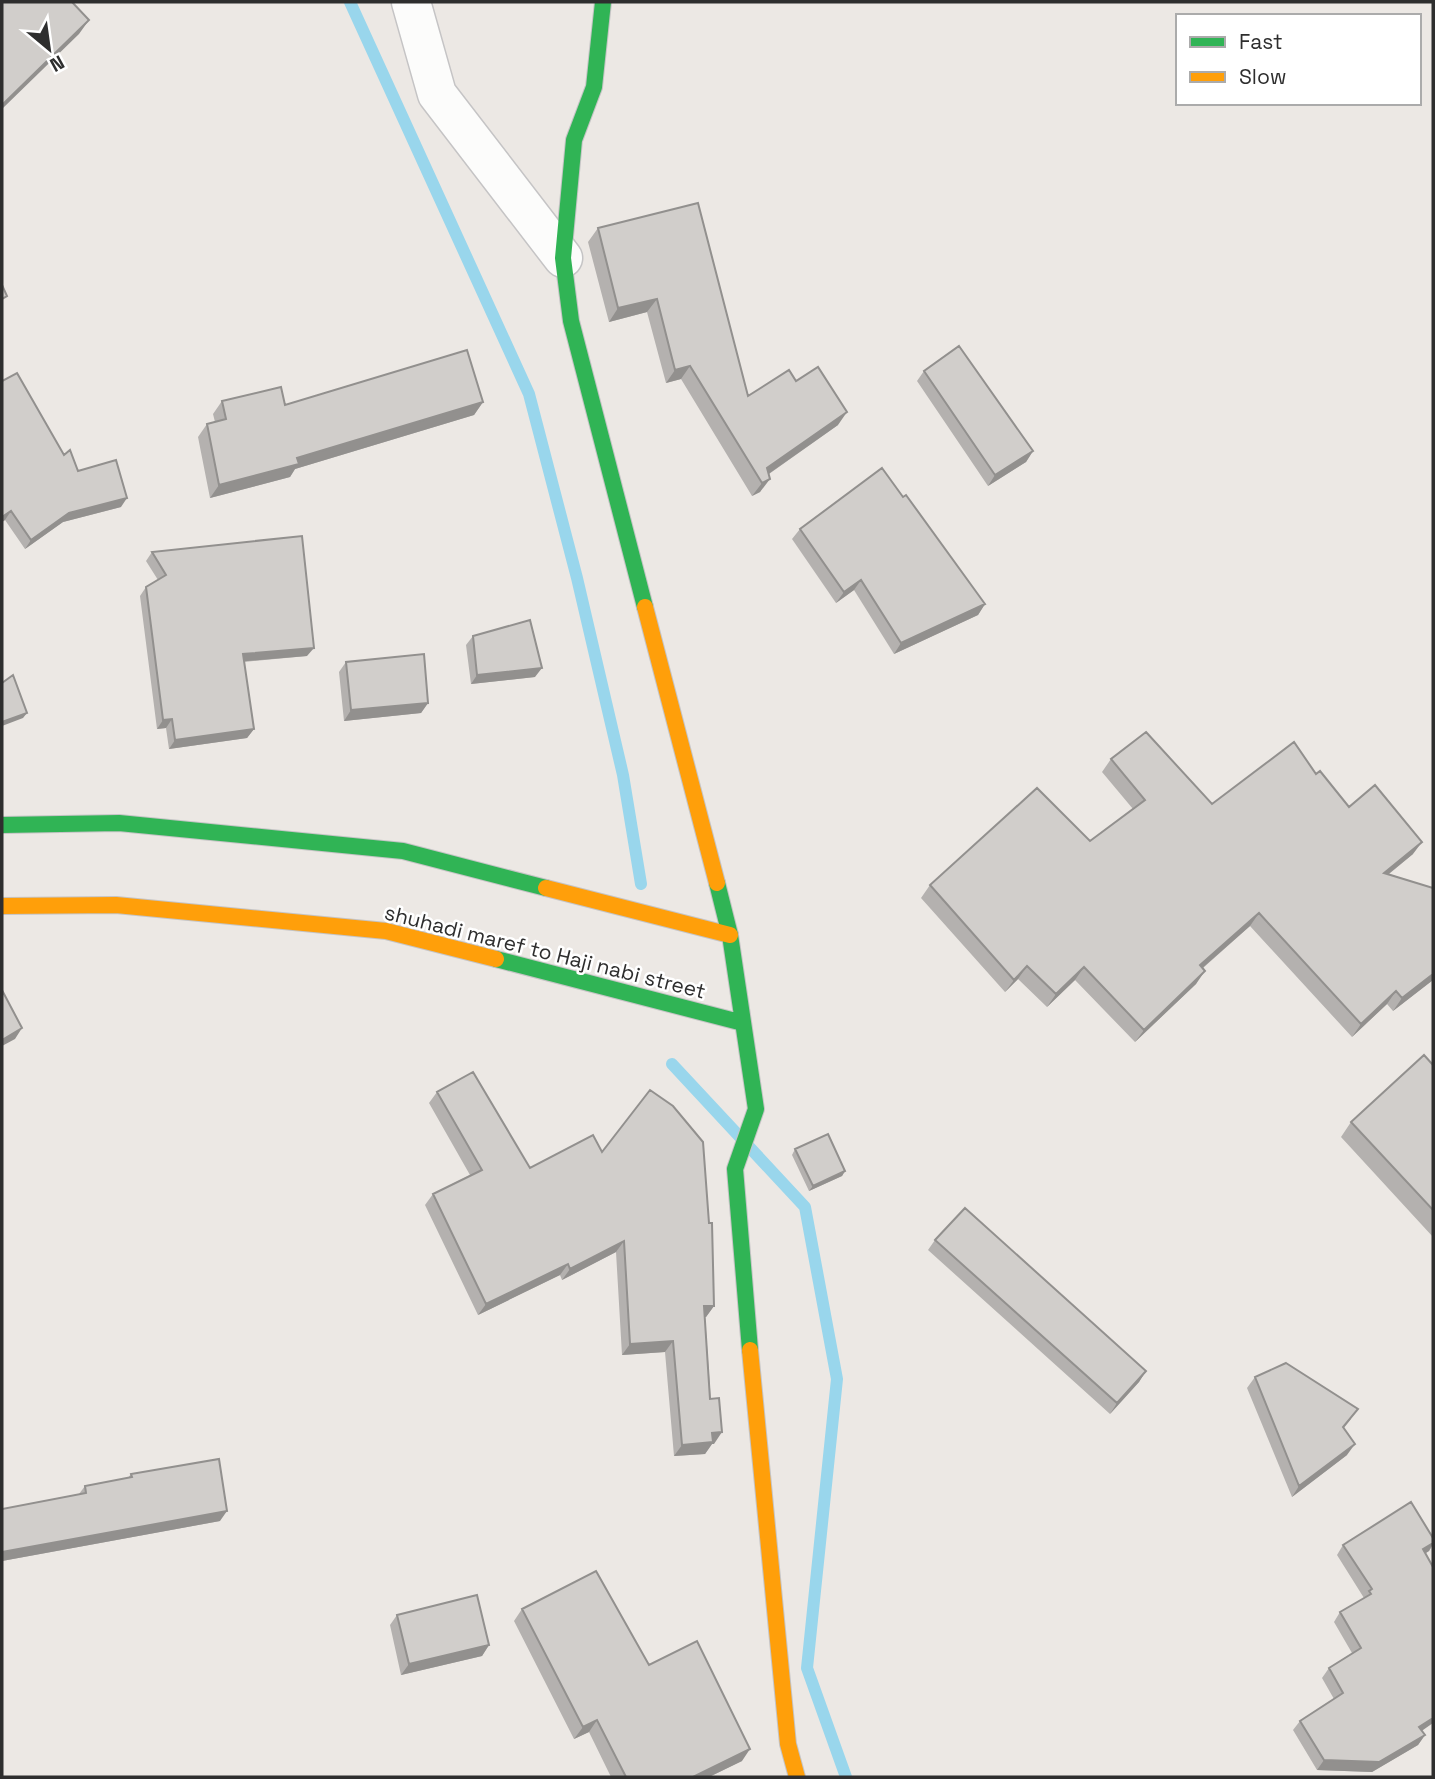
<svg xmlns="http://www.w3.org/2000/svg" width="1435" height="1779" viewBox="0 0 1435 1779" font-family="'Space Grotesk',sans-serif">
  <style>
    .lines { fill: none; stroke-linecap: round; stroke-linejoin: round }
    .stream { stroke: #99d6ec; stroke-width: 12 }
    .street-casing { stroke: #c5c4c5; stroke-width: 41 }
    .fast-casing { stroke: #c5c4c5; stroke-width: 18 }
    .slow-casing { stroke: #c5c4c5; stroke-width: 18 }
    .street { stroke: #fcfcfb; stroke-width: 38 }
    .fast { stroke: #30b455; stroke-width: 16 }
    .slow { stroke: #ff9f0a; stroke-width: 16 }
    .wall { fill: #b4b1af }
    .shaded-wall { fill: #92908e }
    .building { fill: #d1cecb; stroke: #92908e; stroke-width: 2 }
    .labels { text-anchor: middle; stroke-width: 5; stroke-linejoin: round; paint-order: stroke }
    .street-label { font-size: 21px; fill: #2e2e2e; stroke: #fff }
  </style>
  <rect width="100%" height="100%" fill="#ece8e4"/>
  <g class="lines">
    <path class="stream" d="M350,2l179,392 48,184 46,197 18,109
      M672,1064l133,143 32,172 -30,289 39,109"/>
    <defs>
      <path id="street" d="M411,2l26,92 126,164"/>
      <path id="fast" d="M603,2l-9,85 -20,53 -11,118 8,63 74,286
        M2,825l117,-2 284,28 143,37
        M717,883l13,52 26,174 -21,60 15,181
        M496,959l247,64"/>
      <path id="slow" d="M645,607l72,276
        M546,888l184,47
        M2,906l114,-1 270,26 110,28
        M750,1350l38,394 9,33"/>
    </defs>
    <use href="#street" class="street-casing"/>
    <use href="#fast" class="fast-casing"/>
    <use href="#slow" class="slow-casing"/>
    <use href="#street" class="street"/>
    <use href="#fast" class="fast"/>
    <use href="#slow" class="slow"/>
  </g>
  <path class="wall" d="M598,228l150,168 48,-15 42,44 -69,49 -9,18 -8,4 -71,-117 -15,4 -19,-71 -38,10 -21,-80z
    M924,371l109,80 -7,11 -38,24 -71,-105z
    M2,381l76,90 43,36 -58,15 -38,27 -20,-29 -3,2z
    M222,401l63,4 198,-3 -9,13 -179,54 -5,8 -80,21 -12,-61 9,-13 8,-2 -2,-8z
    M800,529l185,75 -7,11 -84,39 -40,-64 -18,13 -44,-64z
    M152,552l155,104 -63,6 10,67 -7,9 -78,11 -3,-21 -9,1 -17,-133 6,-9 12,-7 -12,-19z
    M473,636l62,41 -64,7 -5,-39z
    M346,662l82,41 -7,10 -77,8 -5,-49z
    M1111,759l101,45 104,-30 33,33 64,47 -24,20 44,14v92l-40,31 -6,-7 -35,33 -102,-111 -47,42 -7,16 -61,58 -60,-62 -28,27 -29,-28 -13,13 -84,-94 9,-13 160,-44 43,-32 -31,-37z
    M1433,1065v172l-92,-100 10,-15z
    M437,1092l93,76 72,-16 112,154 -8,11h-1l9,127h-2l-7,10 -31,2 -9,-104 -43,3 -6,-103 -54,28 -2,-5 -82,40 -53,-110 8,-11 37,-19 -41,-72z
    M795,1149l50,22 -3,5 -33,15 -17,-36z
    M935,1240l211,131 -7,11 -29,32 -182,-164z
    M1255,1377l96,42 -7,9 3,27 -55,42 -45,-109z
    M131,1474l89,47 -218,40v-52l77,-15 6,-8 43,-8z
    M1433,1538v7l-4,6 -4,2 -3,178 3,4 -7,10 -46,27 -55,-2 -24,-40 7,-9 34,-22 -12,-21 7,-10 23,-15 -18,-31 6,-10 24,-14 -27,-43 6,-10z
    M522,1609l127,56 93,96 -33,16h-98l-22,-45 -15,7 -60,-118z
    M397,1615l92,30 -7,11 -81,19 -11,-50z"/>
  <path class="shaded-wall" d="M89,20l-10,14 -77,75v-4z
    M657,299l-10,13 -38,10 9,-14z
    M690,366l-9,13 -15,4 9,-13z
    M483,402l-9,13 -179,54 -5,8 -80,21 9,-13 78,-27z
    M847,412l-9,13 -78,55 7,-12z
    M1033,451l-7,11 -38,24 7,-11z
    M770,479l-10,13 -8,4 10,-13z
    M127,498l-6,9 -58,15 -38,27 6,-9 38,-27z
    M11,511l-6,9 -3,2v-5z
    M861,580l-7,10 -18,13 8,-11z
    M985,604l-7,11 -84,39 7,-11z
    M314,648l-7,8 -71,6 7,-8z
    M542,668l-7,9 -64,7 6,-9z
    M428,703l-7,10 -77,8 7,-11z
    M27,713l-4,5 -21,8v-4z
    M172,719l-6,9 -9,1 6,-9z
    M254,729l-7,9 -78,11 6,-9z
    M1422,842l-9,12 -38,31 9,-12z
    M1259,913l-9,13 -59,52 9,-13z
    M1027,966l-9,13 -13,13 9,-12z
    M1084,967l-9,13 -28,27 9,-13z
    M1205,971l-9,13 -61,58 9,-12z
    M1433,974v6l-40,31 9,-13z
    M1396,991l-9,13 -35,33 9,-13z
    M22,1028l-7,11 -13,7v-6z
    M845,1171l-3,5 -33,15 4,-5z
    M624,1241l-8,11 -54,28 8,-11z
    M568,1264l-8,11 -82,40 8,-11z
    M704,1306h10l-8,11h-10z
    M673,1341l-8,11 -43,3 8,-11z
    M1146,1371l-7,11 -29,32 7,-11z
    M722,1432l-8,12h-2l-7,10 -31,2 8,-11 30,-12z
    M1355,1444l-8,11 -55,42 7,-11z
    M227,1511l-7,10 -218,40v-9z
    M1433,1543l-4,8 -12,8 6,-10z
    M489,1645l-7,11 -81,19 8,-11z
    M1433,1718v5l-20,14 6,-10z
    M597,1720l-8,12 -15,7 9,-12z
    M1425,1735l-7,10 -46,27 -55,-2 7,-10z
    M750,1749l-8,12 -33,16h-16z"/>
  <path class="building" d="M2,2h70l17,18 -87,85z
    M698,203l50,193 41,-26 7,11 22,-14 29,45 -80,56 3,11 -8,4 -72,-117 -15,4 -18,-71 -39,9 -20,-80z
    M2,285l5,11 -5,3z
    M959,346l74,105 -38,24 -71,-104z
    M467,350l16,52 -186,56 2,6 -80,21 -12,-61 19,-5 -4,-18 59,-14 4,18z
    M17,373l47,82 6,-5 8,21 38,-11 11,38 -58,15 -38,27 -20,-29 -9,6v-136z
    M882,468l21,29 3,-2 79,109 -84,39 -40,-63 -17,12 -44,-63z
    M302,536l12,112 -71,6 11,75 -79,11 -3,-21 -9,1 -17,-133 20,-12 -14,-23z
    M530,620l12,48 -65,7 -4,-39z
    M424,654l4,49 -77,7 -5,-48z
    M13,675l14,38 -25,9v-39z
    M1146,732l66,72 82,-62 22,32 4,-3 29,36 26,-22 47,57 -38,31 49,15v86l-31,24 -6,-7 -35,33 -102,-111 -59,52 5,6 -61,59 -60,-63 -28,27 -29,-28 -13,14 -84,-95 107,-97 53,53 55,-41 -34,-41z
    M3,992l19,36 -20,12v-47z
    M1424,1055l9,10v145l-82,-88z
    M473,1072l57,96 63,-33 9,17 48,-62 23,16 30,36 6,81h3l2,83h-10l6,93 9,-1 3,34 -10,1 1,9 -31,3 -9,-104 -43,3 -6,-103 -54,28 -2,-5 -82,40 -53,-110 49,-24 -45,-78z
    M828,1134l17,37 -32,15 -18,-37z
    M965,1208l181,163 -29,32 -182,-163z
    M1286,1363l72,46 -15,18 12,17 -56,42 -44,-109z
    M219,1459l8,52 -225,41v-43l84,-16 -1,-7 47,-9 -1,-3z
    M1411,1502l22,36v5l-10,6 10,18v151l-14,9 6,8 -46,27 -55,-2 -24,-39 43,-28 -14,-25 32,-20 -21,-36 31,-18 -2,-3 3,-2 -29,-44z
    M596,1571l53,94 48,-24 53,108 -57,28h-67l-29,-57 -14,7 -61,-118z
    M477,1595l12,50 -80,19 -12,-49z"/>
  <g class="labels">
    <g class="street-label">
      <text transform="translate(545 952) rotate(14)" y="7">shuhadi maref to Haji nabi street</text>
    </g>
  </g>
  <rect width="1435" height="1779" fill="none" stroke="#2e2e2e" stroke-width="7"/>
  <rect x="1176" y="14" width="245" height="91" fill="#ffffff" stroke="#ababab" stroke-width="2"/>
  <rect x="1190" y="37" width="35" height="10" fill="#30b455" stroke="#ababab" stroke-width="2"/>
  <text x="1239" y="49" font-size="21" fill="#2e2e2e">Fast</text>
  <rect x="1190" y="72" width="35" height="10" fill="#ff9f0a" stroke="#ababab" stroke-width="2"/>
  <text x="1239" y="84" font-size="21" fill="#2e2e2e">Slow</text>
  <g transform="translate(49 49) rotate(151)" stroke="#ffffff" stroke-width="5" paint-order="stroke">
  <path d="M0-5L12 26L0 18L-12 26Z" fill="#2e2e2e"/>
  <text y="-10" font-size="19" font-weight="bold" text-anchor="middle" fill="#2e2e2e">N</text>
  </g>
</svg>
